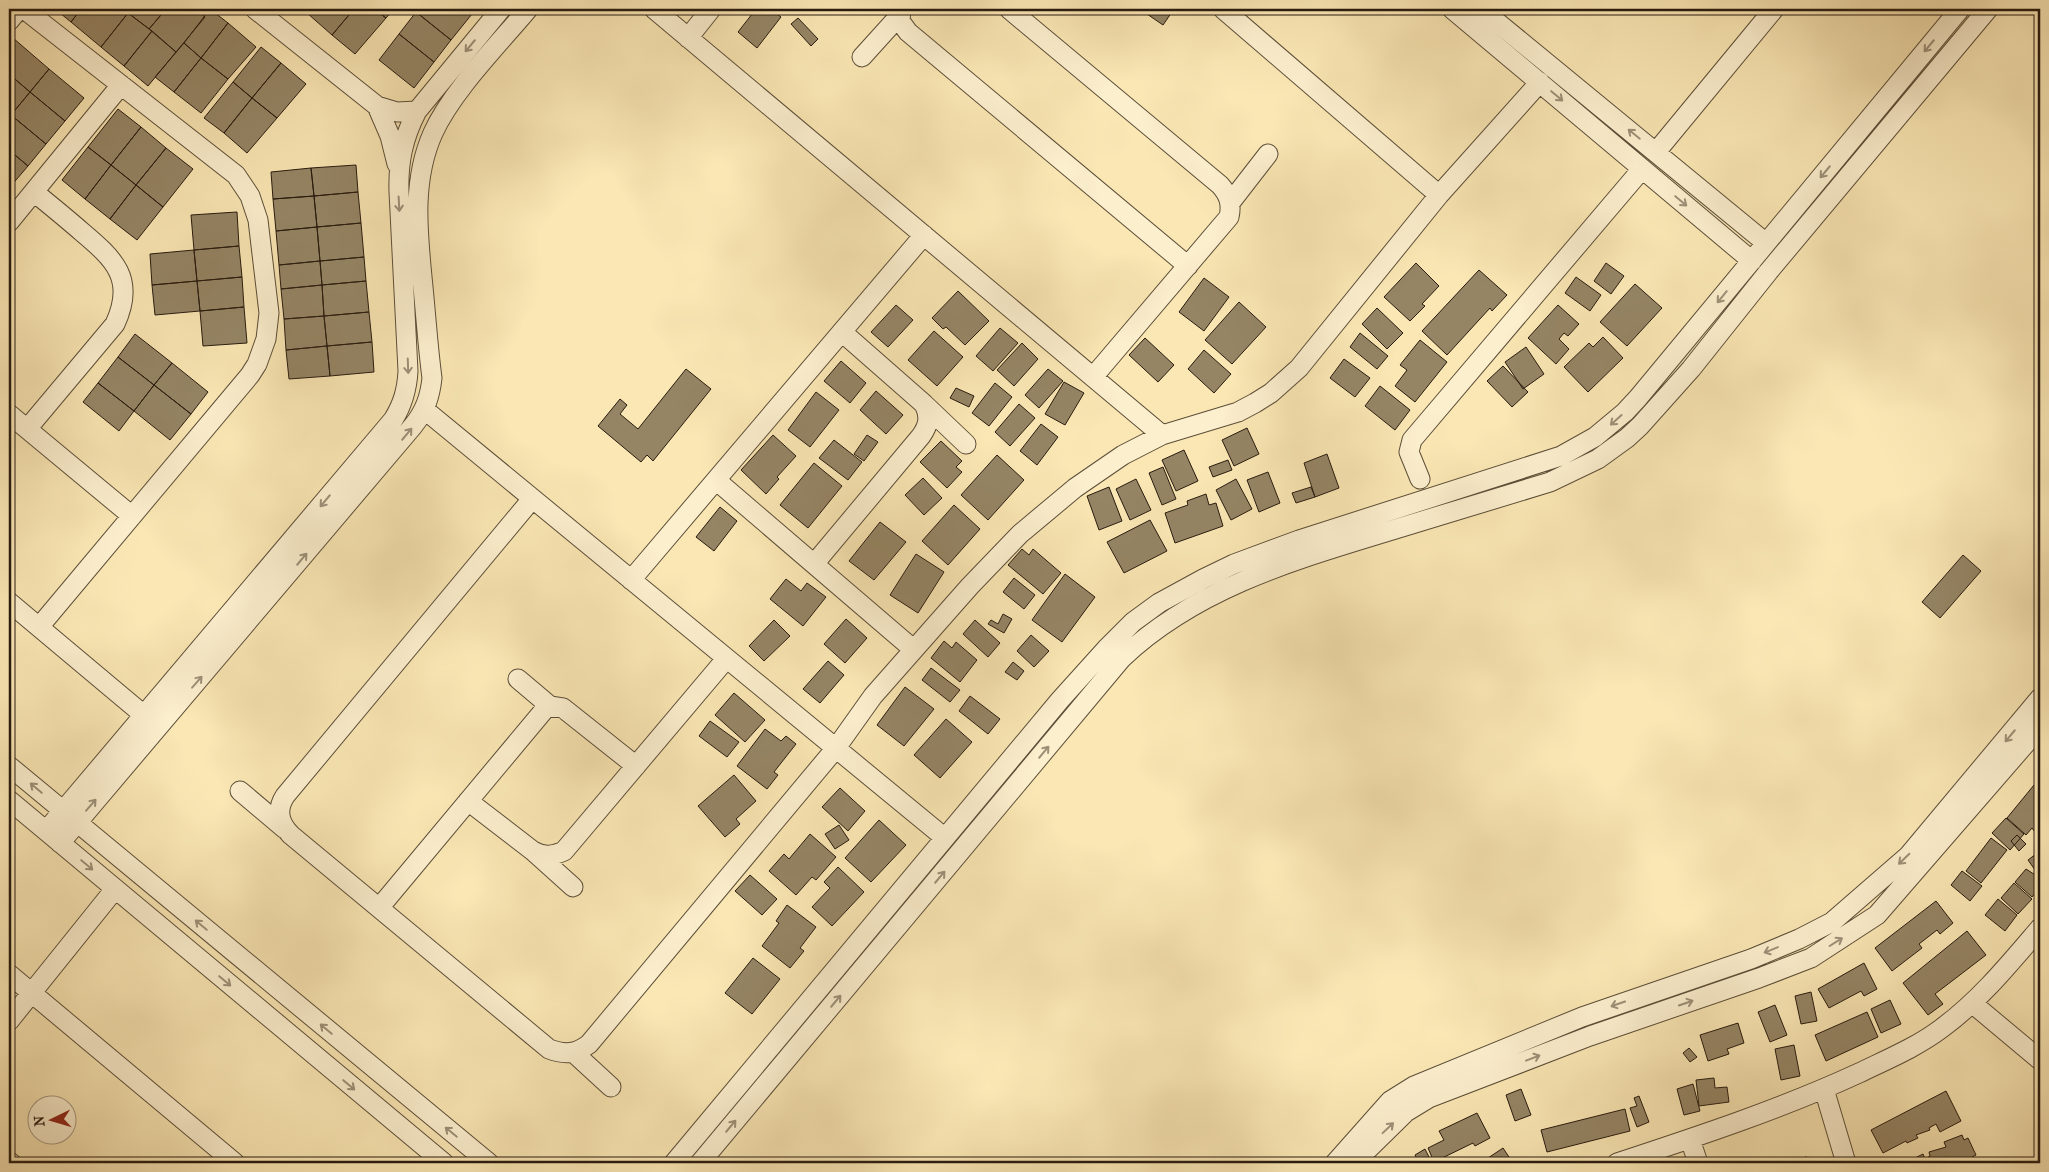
<svg xmlns="http://www.w3.org/2000/svg" width="2049" height="1172" viewBox="0 0 2049 1172" font-family="'IM FELL French Canon',serif">
  <style>
    .building { fill: #958565; stroke: #281b0f }
    .lines { fill: none; stroke-linecap: round; stroke-linejoin: round }
    .minor-casing { stroke: #5c4e38; stroke-width: 21 }
    .minor { stroke: #fcefce; stroke-width: 19 }
    .oneway { stroke: #9d9078 }
  </style>
  <rect width="100%" height="100%" fill="#fae7b4"/>
  <filter id="stains"><feTurbulence type="fractalNoise" baseFrequency=".004" numOctaves="4"/><feColorMatrix values="0 0 0 0 .2 0 0 0 0 .09 0 0 0 0 .02 0 0 0 .5 -.17"/></filter>
  <radialGradient id="worn" r=".72"><stop offset=".6" stop-color="#630" stop-opacity="0"/><stop offset="1" stop-color="#630" stop-opacity=".3"/></radialGradient>
  <path class="building" d="M55,9h26l-10,13z
    M81,9h42l5,4 -27,34 -30,-25z
    M131,9h35l-17,20 -21,-16z
    M166,9h29l10,8 -29,35 -27,-23z
    M210,9l18,14 -27,35 -17,-15z
    M310,9h44l-22,26 -25,-22z
    M354,9h20l12,9 -31,36 -23,-19z
    M374,9h20l-8,9z
    M419,9h47l6,5 -21,26 -35,-28z
    M756,9h14l11,8 -24,31 -19,-16z
    M1151,9h23l-11,16 -16,-11z
    M416,12l35,28 -17,22 -35,-28z
    M128,13l24,18 -28,35 -23,-19z
    M798,18l20,21 -7,7 -20,-22z
    M228,23l28,24 -28,32 -27,-21z
    M152,31l24,21 -28,34 -24,-20z
    M399,34l35,28 -20,26 -35,-28z
    M13,38l36,31 -19,23 -21,-18v-31z
    M184,43l17,15 -27,34 -19,-15z
    M261,47l20,16 -29,35 -19,-16z
    M201,58l27,21 -27,34 -27,-21z
    M281,63l25,21 -29,34 -25,-20z
    M49,69l35,29 -19,23 -35,-29z
    M9,74l21,18 -19,23 -2,-2z
    M233,82l19,16 -28,35 -20,-15z
    M30,92l35,29 -19,23 -35,-29z
    M252,98l25,20 -30,35 -23,-20z
    M118,109l23,18 -30,38 -23,-18z
    M11,115l35,29 -18,22 -19,-16v-33z
    M141,127l25,21 -30,37 -25,-20z
    M88,147l23,18 -26,34 -23,-19z
    M166,148l27,21 -30,38 -27,-22z
    M9,150l19,16 -18,21 -1,-1z
    M111,165l25,20 -26,34 -25,-20z
    M356,165l2,27 -44,4 -3,-28z
    M311,168l3,28 -41,3 -2,-27z
    M136,185l27,22 -26,33 -27,-21z
    M358,192l3,31 -44,4 -3,-31z
    M314,196l3,31 -41,4 -3,-32z
    M237,212l2,34 -45,4 -3,-35z
    M361,223l3,34 -44,4 -3,-34z
    M317,227l3,34 -41,4 -3,-34z
    M239,246l3,31 -45,4 -3,-31z
    M194,250l3,31 -45,4 -2,-31z
    M364,257l2,24 -44,4 -2,-24z
    M320,261l2,24 -41,4 -2,-24z
    M1416,263l23,23 -17,18 3,2 -15,15 -26,-24z
    M1606,263l18,13 -13,18 -17,-13z
    M1479,270l28,25 -15,16 -2,-3 -43,47 -25,-24z
    M242,277l2,30 -44,4 -3,-30z
    M1576,277l25,18 -11,16 -25,-18z
    M1204,278l25,19 -25,34 -25,-19z
    M197,281l3,30 -45,4 -3,-30z
    M366,281l3,31 -45,4 -2,-31z
    M1635,284l27,24 -35,38 -27,-24z
    M322,285l2,31 -40,3 -3,-30z
    M958,291l31,30 -24,24 -19,-18 -3,2 -11,-11z
    M1239,302l27,25 -34,37 -27,-24z
    M896,305l17,15 -25,27 -17,-15z
    M1558,305l21,19 -11,12 -4,-3 -5,6 10,10 -13,15 -28,-26z
    M244,307l3,36 -44,3 -3,-35z
    M1377,308l26,25 -16,16 -25,-25z
    M369,312l3,30 -45,4 -3,-30z
    M324,316l3,30 -41,4 -2,-31z
    M1000,328l18,15 -25,28 -17,-15z
    M934,331l29,26 -26,29 -29,-26z
    M1360,333l28,23 -11,13 -27,-22z
    M135,334l37,29 -18,22 -36,-28z
    M1603,337l20,21 -35,34 -24,-25 25,-24 4,4z
    M1145,338l29,27 -16,17 -29,-27z
    M1420,340l27,22 -32,40 -20,-16 12,-16 -7,-5z
    M372,342l2,30 -44,4 -3,-30z
    M1022,343l16,16 -24,27 -17,-16z
    M327,346l3,30 -41,3 -3,-29z
    M1526,347l18,27 -21,15 -18,-27z
    M1204,350l27,24 -17,19 -26,-24z
    M118,357l36,28 -20,26 -36,-28z
    M1344,359l26,19 -15,19 -25,-19z
    M841,361l25,22 -16,20 -26,-22z
    M172,363l36,29 -17,22 -37,-29z
    M1503,366l25,26 -16,15 -25,-26z
    M686,369l25,20 -58,72 -6,-6 -6,7 -43,-36 22,-27 7,6 -7,9 18,15z
    M1048,369l15,12 -24,27 -14,-13z
    M1064,382l20,11 -19,32 -20,-11z
    M98,383l36,28 -15,20 -36,-29z
    M995,383l17,14 -23,29 -17,-13z
    M154,385l37,29 -21,26 -36,-29z
    M1380,386l30,24 -15,20 -30,-24z
    M956,388l18,8 -5,11 -19,-9z
    M876,391l27,24 -17,19 -26,-24z
    M816,392l23,18 -29,37 -22,-17z
    M1019,404l16,14 -25,28 -15,-14z
    M1041,424l17,13 -21,28 -17,-14z
    M1247,428l12,26 -25,12 -12,-26z
    M773,435l23,21 -19,21 2,2 -13,15 -25,-24z
    M867,435l11,7 -14,19 -10,-7z
    M834,440l28,22 -14,18 -29,-22z
    M941,441l21,20 -6,6 6,5 -15,16 -27,-26z
    M1184,450l14,31 -22,10 -14,-31z
    M1327,454l12,34 -24,9 -11,-34z
    M997,455l27,25 -36,40 -27,-25z
    M1228,460l4,10 -19,7 -4,-10z
    M814,463l28,23 -34,42 -28,-23z
    M1163,467l13,32 -14,6 -13,-32z
    M1268,472l12,31 -21,9 -12,-32z
    M923,478l19,20 -18,17 -19,-20z
    M1136,479l15,31 -21,10 -14,-31z
    M1236,479l16,30 -21,11 -15,-30z
    M1109,487l13,34 -23,9 -12,-34z
    M1311,487l4,10 -19,6 -4,-10z
    M1206,494l3,11 7,-2 7,23 -48,17 -10,-30 23,-8 -1,-4z
    M954,505l26,24 -32,36 -26,-24z
    M720,507l17,14 -23,30 -18,-14z
    M1150,520l17,31 -43,22 -17,-31z
    M880,522l26,20 -32,38 -25,-19z
    M1022,549l7,6 4,-6 28,24 -18,21 -35,-29z
    M916,554l28,18 -26,41 -28,-18z
    M1963,555l18,16 -41,47 -18,-16z
    M1065,574l30,23 -33,45 -30,-22z
    M1014,578l21,17 -11,14 -21,-17z
    M786,579l15,12 6,-8 19,14 -23,29 -33,-27z
    M1003,614l9,5 -8,14 -16,-9 3,-4 7,4z
    M846,619l21,19 -22,25 -21,-19z
    M774,620l16,16 -26,25 -15,-15z
    M975,620l25,23 -12,14 -25,-23z
    M1031,635l18,16 -15,16 -17,-16z
    M944,641l8,7 4,-6 21,18 -17,22 -29,-24z
    M828,661l16,14 -24,28 -17,-14z
    M1013,662l11,9 -7,9 -12,-8z
    M931,668l29,22 -10,12 -28,-22z
    M905,687l29,22 -30,37 -27,-21z
    M734,693l31,27 -20,22 -30,-27z
    M970,696l30,23 -12,15 -29,-23z
    M946,719l26,23 -32,36 -26,-23z
    M710,721l29,21 -12,15 -28,-21z
    M765,729l16,12 5,-5 10,8 -22,28 4,3 -11,14 -30,-23z
    M734,775l22,26 -20,18 4,5 -15,13 -27,-31z
    M2034,785l4,4 -4,5 2,2 4,-3v25l-2,3 2,7 -5,4 -3,-4 -6,7 -19,-17z
    M840,788l25,23 -17,20 -26,-24z
    M2006,818l18,16 -14,16 -18,-17z
    M879,820l27,25 -35,37 -26,-24z
    M839,825l10,15 -14,9 -10,-15z
    M810,834l26,23 -20,23 -4,-3 -16,18 -27,-24 15,-17 5,5z
    M2017,835l9,9 -7,7 -8,-10z
    M1991,838l16,12 -26,33 -15,-12z
    M2040,851v26l-12,-17z
    M838,867l26,25 -32,34 -20,-19 18,-19 -6,-6z
    M2026,869l14,9v9l-8,10 -17,-15z
    M1962,871l20,15 -12,15 -19,-16z
    M750,875l27,24 -15,16 -27,-24z
    M2014,883l18,16 -14,15 -17,-16z
    M1998,899l19,16 -12,16 -20,-16z
    M1936,901l17,22 -13,11 -3,-4 -18,14 3,4 -30,23 -17,-23z
    M787,905l29,22 -16,21 4,3 -14,17 -28,-22 17,-23 -3,-2z
    M1967,931l19,24 -51,39 8,10 -15,11 -25,-32z
    M753,958l27,21 -28,35 -27,-21z
    M1864,963l13,26 -13,7 -3,-5 -32,17 -11,-19z
    M1811,992l6,29 -16,3 -6,-28z
    M1890,1000l11,24 -20,9 -10,-24z
    M1775,1005l12,30 -17,7 -12,-30z
    M1867,1012l11,25 -52,24 -11,-26z
    M1738,1023l6,20 -17,6 2,5 -21,7 -8,-26z
    M1794,1045l6,31 -19,4 -6,-31z
    M1689,1048l8,9 -7,5 -7,-9z
    M1714,1078l1,10 12,-1 2,15 -30,4 -3,-26z
    M1693,1084l7,27 -16,4 -7,-26z
    M1521,1089l10,26 -16,6 -9,-26z
    M1946,1091l15,30 -21,11 -4,-8 -7,4 1,2 -14,5 2,3 -11,5 -1,-2 -23,12 -12,-23z
    M1639,1096l10,26 -12,5 -7,-19 7,-2 -3,-8z
    M1625,1109l5,22 -83,21 -6,-22z
    M1477,1113l13,25 -15,8 -2,-3 -39,19 -6,-14 16,-8 -5,-9z
    M1962,1135l2,5 4,-2 8,17 -4,2 2,6h-62l-1,-3 12,-6 2,5 5,-3 -1,-4 17,-5 -2,-5z
    M1503,1148l10,15h-22l-3,-5z
    M1425,1149l7,14h-13l-4,-8z
    M1807,1157l1,6h-31z"/>
  <g class="lines">
    <defs>
      <path id="minor" d="M24,9l212,166 14,21 8,24 11,93 -3,26 -9,25 -7,11 -211,252
        M255,9l122,97 20,6 20,-1
        M654,9l508,426
        M901,9l-1,12 8,11 280,234
        M1009,9l211,176c9,10 12,19 9,32l-136,160
        M1223,9l216,186
        M1452,9l300,252
        M1481,9l285,234
        M9,21l10,-12
        M688,38l23,-29
        M862,57l38,-42
        M377,106l13,30 7,28
        M1656,152l118,-143
        M1230,203l38,-49
        M9,222l112,-137
        M924,404l42,40
        M425,410l520,428
        M9,414l123,102
        M27,429l88,-105c21,-45 -1,-65 -33,-92 -16,-14 -32,-27 -48,-40
        M1420,479l-11,-27 3,-12 230,-271
        M717,481l196,168
        M532,499l-247,297c-9,14 -6,27 6,39l258,214c16,6 27,5 40,-5l247,-296 37,-52 97,-110 50,-52 55,-46 48,-33 39,-20 76,-23 17,-9 16,-10 28,-25 140,-173 101,-113
        M814,564l107,-128c8,-11 9,-20 3,-32l-82,-72
        M631,580l293,-345
        M9,602l136,114
        M518,679l32,27
        M9,766l480,397
        M240,791l45,38
        M9,800l435,363
        M468,801l65,50c11,6 20,5 31,0l162,-192
        M46,831l347,-411c10,-16 14,-30 15,-49l-9,-179c-1,-30 4,-54 18,-81l84,-102
        M60,843l353,-417c12,-15 17,-29 19,-48 -4,-30 -6,-61 -9,-91 -5,-52 -12,-105 10,-154 19,-42 65,-88 95,-124
        M533,851l40,36
        M379,908l166,-199 5,-3 13,2 73,58
        M9,974l226,189
        M1972,1003l68,57
        M9,1021l106,-132
        M574,1053l37,34
        M1824,1089l22,74
        M1690,1139l8,24
        M9,1162l2,1
        M674,1163l386,-463 46,-51 27,-27 26,-19 44,-24 31,-15 65,-24 262,-84 34,-19 30,-25 13,-14 322,-389
        M700,1163l422,-505c71,-67 162,-95 254,-123 58,-18 116,-35 174,-53l48,-23 29,-21 13,-12 51,-57 78,-98 219,-262
        M1335,1163l55,-62 24,-15 168,-69 169,-58 48,-20 33,-17 76,-66 132,-158
        M1354,1163l52,-51 23,-14 161,-62 169,-58 52,-20 66,-43 163,-188
        M1617,1163c82,-27 164,-54 242,-90 29,-14 58,-26 83,-45 38,-28 68,-65 98,-100"/>
    </defs>
    <use href="#minor" class="minor-casing"/>
    <use href="#minor" class="minor"/>
  </g>
  <defs><path id="oneway-shaft" d="M-6 0H5M1.5-3L5.5 0L1.5 3" fill="none" stroke-width="1.6" stroke-linecap="round" stroke-linejoin="round" transform="scale(1.25)"/></defs>
  <g class="oneway">
    <use href="#oneway-shaft" transform="translate(470 46) rotate(130)"/>
    <use href="#oneway-shaft" transform="translate(1929 46) rotate(130)"/>
    <use href="#oneway-shaft" transform="translate(1557 96) rotate(40)"/>
    <use href="#oneway-shaft" transform="translate(1634 134) rotate(-141)"/>
    <use href="#oneway-shaft" transform="translate(1825 172) rotate(130)"/>
    <use href="#oneway-shaft" transform="translate(1681 201) rotate(40)"/>
    <use href="#oneway-shaft" transform="translate(399 204) rotate(87)"/>
    <use href="#oneway-shaft" transform="translate(1722 297) rotate(129)"/>
    <use href="#oneway-shaft" transform="translate(408 366) rotate(88)"/>
    <use href="#oneway-shaft" transform="translate(1616 420) rotate(138)"/>
    <use href="#oneway-shaft" transform="translate(407 434) rotate(-50)"/>
    <use href="#oneway-shaft" transform="translate(325 501) rotate(130)"/>
    <use href="#oneway-shaft" transform="translate(302 559) rotate(-50)"/>
    <use href="#oneway-shaft" transform="translate(197 682) rotate(-49)"/>
    <use href="#oneway-shaft" transform="translate(2010 736) rotate(130)"/>
    <use href="#oneway-shaft" transform="translate(1044 752) rotate(-50)"/>
    <use href="#oneway-shaft" transform="translate(36 788) rotate(-140)"/>
    <use href="#oneway-shaft" transform="translate(91 805) rotate(-49)"/>
    <use href="#oneway-shaft" transform="translate(1904 859) rotate(136)"/>
    <use href="#oneway-shaft" transform="translate(87 865) rotate(40)"/>
    <use href="#oneway-shaft" transform="translate(940 877) rotate(-50)"/>
    <use href="#oneway-shaft" transform="translate(201 925) rotate(-140)"/>
    <use href="#oneway-shaft" transform="translate(1836 942) rotate(-32)"/>
    <use href="#oneway-shaft" transform="translate(1771 950) rotate(158)"/>
    <use href="#oneway-shaft" transform="translate(225 981) rotate(40)"/>
    <use href="#oneway-shaft" transform="translate(836 1001) rotate(-50)"/>
    <use href="#oneway-shaft" transform="translate(1686 1003) rotate(-19)"/>
    <use href="#oneway-shaft" transform="translate(1618 1004) rotate(161)"/>
    <use href="#oneway-shaft" transform="translate(326 1029) rotate(-140)"/>
    <use href="#oneway-shaft" transform="translate(1533 1058) rotate(-21)"/>
    <use href="#oneway-shaft" transform="translate(349 1085) rotate(40)"/>
    <use href="#oneway-shaft" transform="translate(731 1126) rotate(-50)"/>
    <use href="#oneway-shaft" transform="translate(1388 1128) rotate(-43)"/>
    <use href="#oneway-shaft" transform="translate(451 1132) rotate(-141)"/>
  </g>
  <rect width="2049" height="1172" fill="none" stroke="#fae7b4" stroke-width="30"/>
  <rect x="10" y="10" width="2029" height="1152" fill="none" stroke="#281b0f" stroke-width="2.5"/>
  <rect x="15" y="15" width="2019" height="1142" fill="none" stroke="#281b0f"/>
  <g transform="translate(52 1120) rotate(265)"><circle r="24" fill="#fcefce" stroke="#a79a82"/>
  <path d="M0-4L9 19L0 12L-9 19Z" fill="#8f2418"/>
  <text y="-8" font-size="14" font-weight="bold" text-anchor="middle" fill="#281b0f">N</text>
  </g>
  <rect width="100%" height="100%" filter="url(#stains)"/>
  <rect width="100%" height="100%" fill="url(#worn)"/>
</svg>
